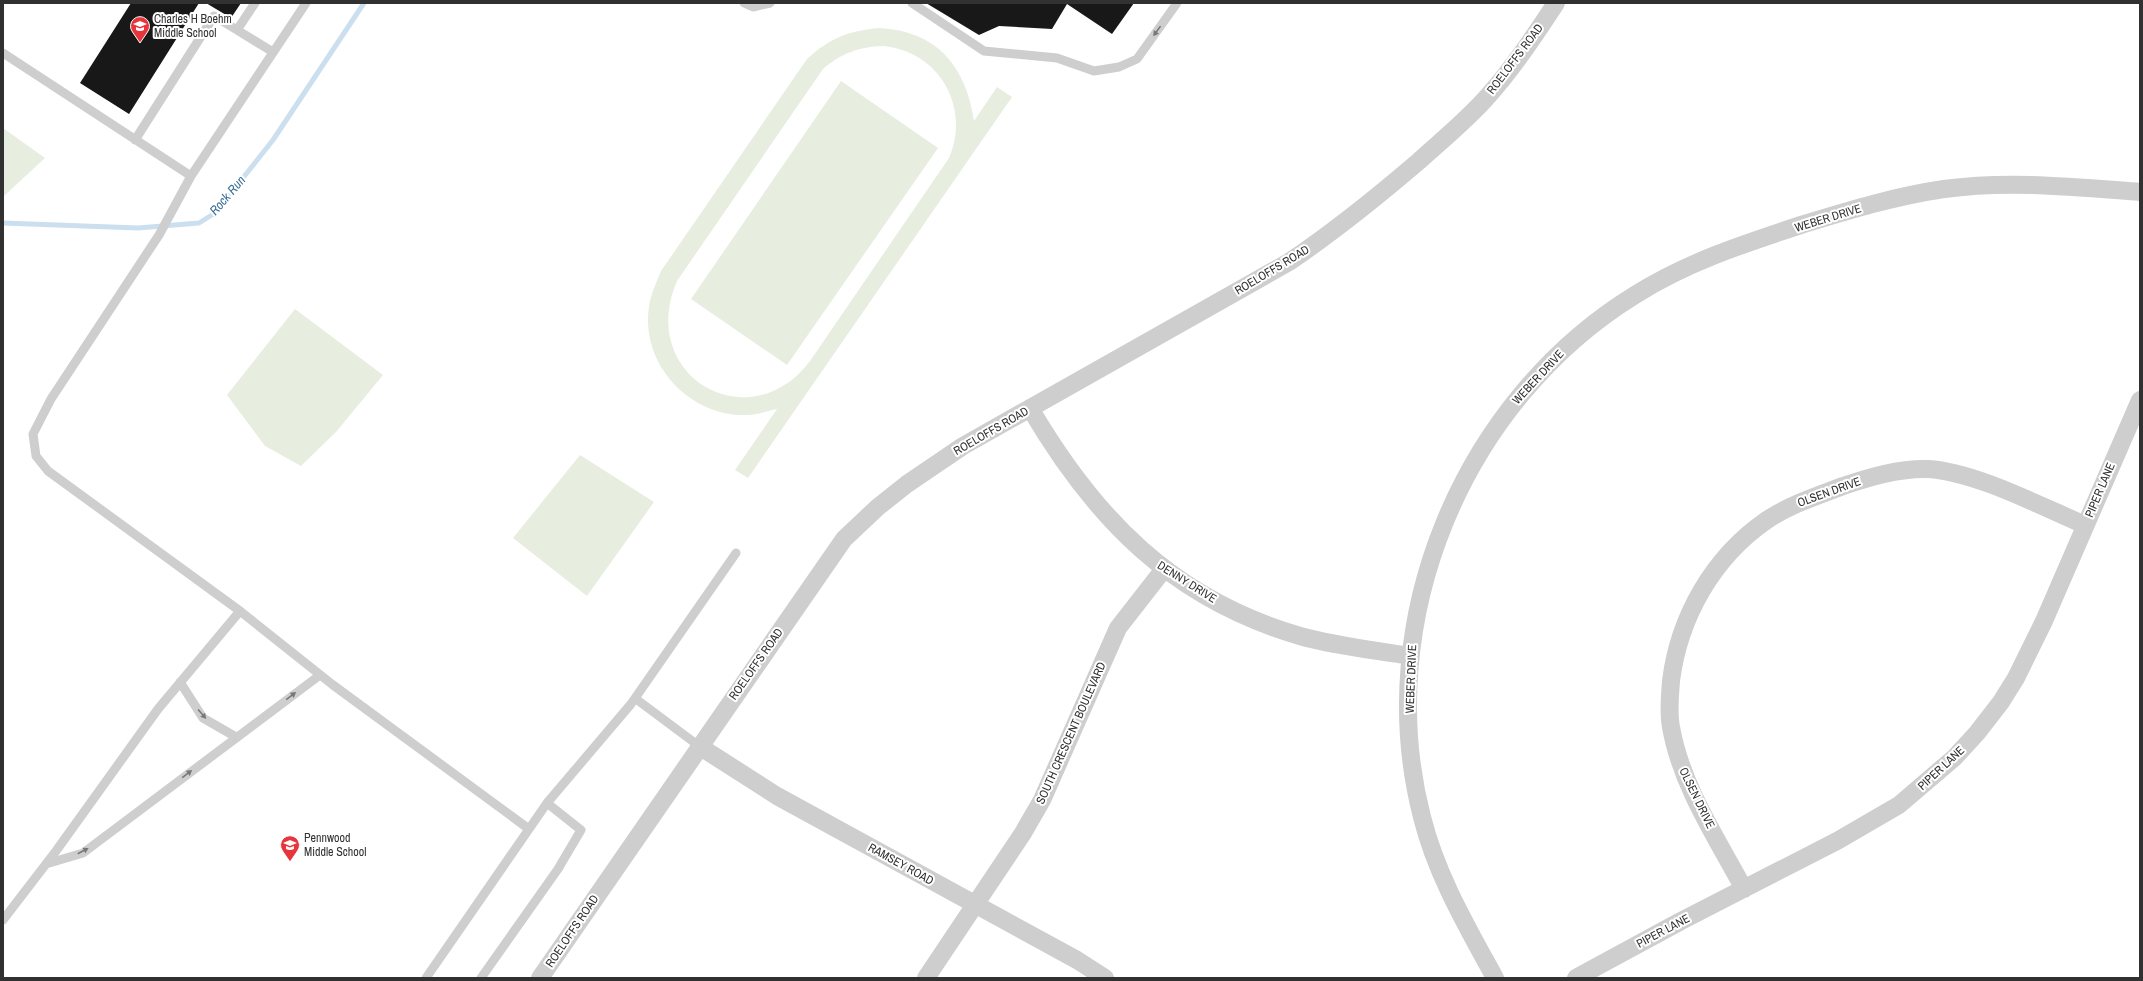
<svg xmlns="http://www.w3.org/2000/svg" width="2143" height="981" viewBox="0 0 2143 981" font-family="'Archivo Narrow',sans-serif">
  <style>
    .green { fill: #e7eee0; fill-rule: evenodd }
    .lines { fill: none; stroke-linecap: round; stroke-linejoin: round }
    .stream { stroke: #ccdfee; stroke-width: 5 }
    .building { fill: #181818 }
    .lane { stroke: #cecece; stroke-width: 9 }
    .street { stroke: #cecece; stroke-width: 18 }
    .oneway { fill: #787878 }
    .labels { text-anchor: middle; stroke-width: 4; stroke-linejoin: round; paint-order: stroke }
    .poi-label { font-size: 12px; fill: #313131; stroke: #fff; text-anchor: start }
    .street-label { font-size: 12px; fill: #313131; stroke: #fff }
    .water-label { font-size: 13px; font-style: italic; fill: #3d7096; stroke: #fff }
  </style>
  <rect width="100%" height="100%" fill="#fff"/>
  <path class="green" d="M879,28c58,3 87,38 95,93l23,-34 15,10 -264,381 -13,-8 42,-61c-10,2 -19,6 -30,6 -57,2 -107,-51 -98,-109 2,-12 7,-23 12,-35l146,-212c23,-21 41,-28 72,-31zM883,46c56,5 88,61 66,112l-139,203c-60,80 -174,16 -133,-80l146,-212c19,-16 36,-22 60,-23z
    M841,81l97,67 -151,217 -96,-66z
    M3,128l42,30 -42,39z
    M295,309l88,66 -47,57 -35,34 -36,-20 -38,-51z
    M580,455l74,47 -67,94 -74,-58z"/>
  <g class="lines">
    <path class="stream" d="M3,223l135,5 61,-5 16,-10 58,-73 91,-137"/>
  </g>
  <path class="building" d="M131,3h68l-70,111 -49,-31z
    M206,3h35l-10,15z
    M926,3h208l-22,31 -45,-30 -15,25 -53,-3 -20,9z"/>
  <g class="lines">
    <path class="lane" d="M744,3l9,4 17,-4
      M912,3l72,48 73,7 37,13 25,-4 18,-8 40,-56
      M237,30l36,22
      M3,53l188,123 115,-173
      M135,140l79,-124 23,14 18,-27
      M240,611l93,74 196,144
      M180,682l23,36 33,19
      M636,699l63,47
      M46,864l37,-11 237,-178
      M3,920l53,-69 102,-142 82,-98 -192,-140 -12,-15 -3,-22 18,-35 108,-164 32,-59
      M426,978l121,-175 84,-99 105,-151
      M481,978l77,-109 23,-39 -34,-27"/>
    <path class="street" d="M1030,408c65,111 143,191 270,228 35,10 74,14 110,20
      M699,746l78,50 300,164 28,18
      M1744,889c-28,-52 -63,-104 -73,-162 -3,-15 -1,-31 0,-46 8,-64 42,-124 96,-161 24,-16 50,-24 76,-34 27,-9 57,-18 85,-17 48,3 112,37 157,56
      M540,978l304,-439 34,-32 29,-23 56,-38 326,-184c46,-31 88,-65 130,-101 23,-21 48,-41 69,-65 25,-28 47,-61 68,-93
      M926,978l97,-145 19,-33 76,-172 46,-59
      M1495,978c-28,-51 -59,-104 -73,-161 -51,-197 41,-416 213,-522 52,-33 111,-52 169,-71 46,-14 92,-28 140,-35 65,-9 131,-2 196,3
      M1576,978l105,-57 156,-80 62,-36 55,-47 23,-25 24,-31 15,-24 28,-57 96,-221"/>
  </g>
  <defs><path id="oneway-solid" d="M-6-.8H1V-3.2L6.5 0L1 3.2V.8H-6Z"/></defs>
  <g class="oneway">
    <use href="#oneway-solid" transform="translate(1157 31) rotate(126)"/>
    <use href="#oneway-solid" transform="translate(291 696) rotate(-37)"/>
    <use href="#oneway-solid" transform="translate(202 714) rotate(49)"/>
    <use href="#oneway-solid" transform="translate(187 774) rotate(-37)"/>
    <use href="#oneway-solid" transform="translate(83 851) rotate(-28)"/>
  </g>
  <defs>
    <symbol id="school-pin" viewBox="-11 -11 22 30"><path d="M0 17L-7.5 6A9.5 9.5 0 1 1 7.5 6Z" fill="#e8343b" stroke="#fff"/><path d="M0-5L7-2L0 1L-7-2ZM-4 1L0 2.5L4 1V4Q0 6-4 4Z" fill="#fff"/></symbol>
  </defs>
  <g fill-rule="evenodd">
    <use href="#school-pin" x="129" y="15" width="22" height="30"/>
    <use href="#school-pin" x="279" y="834" width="22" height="30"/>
  </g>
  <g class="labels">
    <g class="poi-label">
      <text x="154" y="23">Charles H Boehm<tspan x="154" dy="14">Middle School</tspan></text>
      <text x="304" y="842">Pennwood<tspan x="304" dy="14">Middle School</tspan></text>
    </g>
    <g class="street-label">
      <text transform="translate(1515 59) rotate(-53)" y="4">ROELOFFS ROAD</text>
      <text transform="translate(1828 218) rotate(-17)" y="4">WEBER DRIVE</text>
      <text transform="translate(1272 270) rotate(-31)" y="4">ROELOFFS ROAD</text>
      <text transform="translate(1538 377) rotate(-47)" y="4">WEBER DRIVE</text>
      <text transform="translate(991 431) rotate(-30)" y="4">ROELOFFS ROAD</text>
      <text transform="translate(2100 490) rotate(-67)" y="4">PIPER LANE</text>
      <text transform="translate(1829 492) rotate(-20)" y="4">OLSEN DRIVE</text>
      <text transform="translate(1187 582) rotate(32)" y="4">DENNY DRIVE</text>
      <text transform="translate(756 664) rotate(-55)" y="4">ROELOFFS ROAD</text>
      <text transform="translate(1411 679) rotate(-88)" y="4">WEBER DRIVE</text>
      <text transform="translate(1071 733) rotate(-66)" y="4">SOUTH CRESCENT BOULEVARD</text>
      <text transform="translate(1941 768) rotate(-43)" y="4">PIPER LANE</text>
      <text transform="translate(1697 798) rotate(64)" y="4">OLSEN DRIVE</text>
      <text transform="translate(901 864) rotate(29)" y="4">RAMSEY ROAD</text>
      <text transform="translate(572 931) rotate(-56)" y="4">ROELOFFS ROAD</text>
      <text transform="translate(1663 931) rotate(-28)" y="4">PIPER LANE</text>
    </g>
    <g class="water-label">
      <text transform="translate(227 195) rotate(-49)" y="5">Rock Run</text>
    </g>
  </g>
  <rect width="2143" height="981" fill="none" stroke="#313131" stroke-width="8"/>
</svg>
